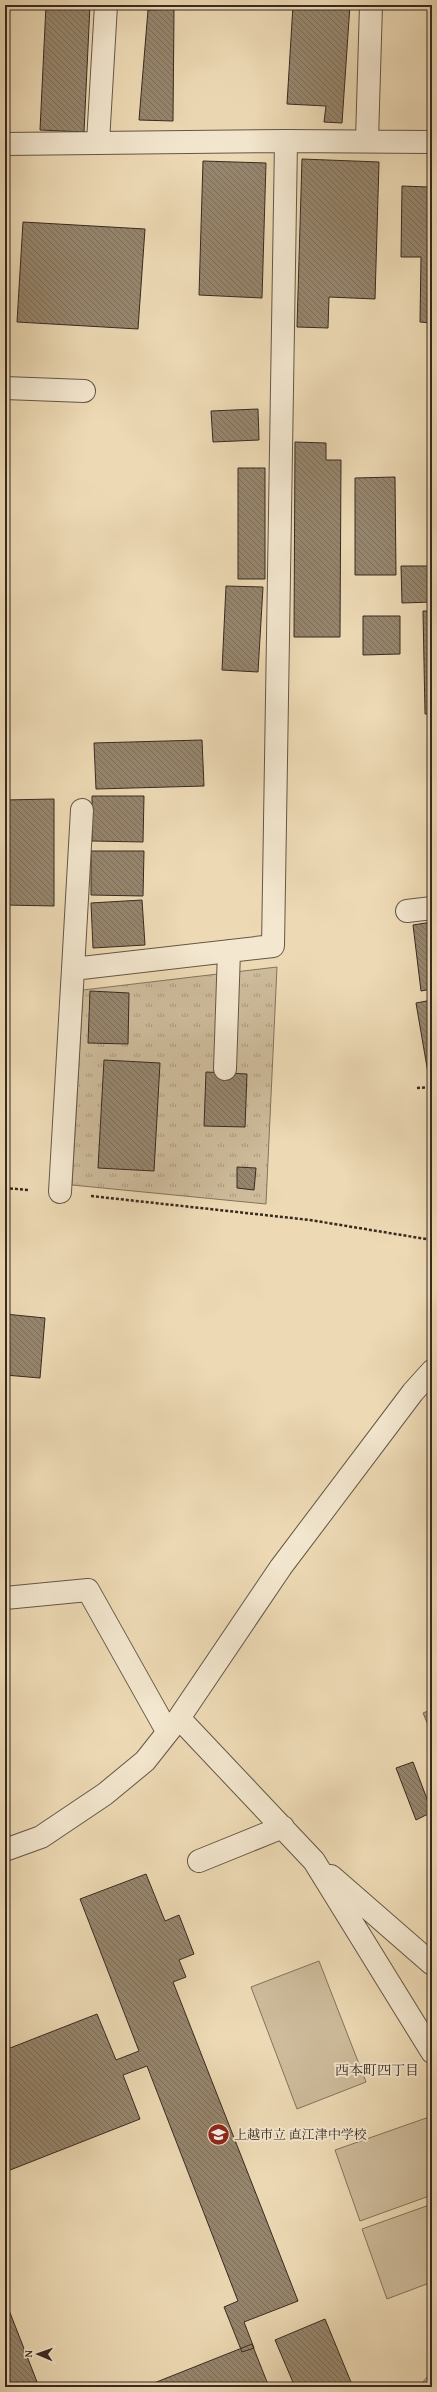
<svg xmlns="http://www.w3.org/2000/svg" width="437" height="2392" viewBox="0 0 437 2392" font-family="'Gentium Book Plus','Noto Serif JP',serif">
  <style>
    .grass { fill: #cebc9c; stroke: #83735e }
    .park { fill: url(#park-tufts); stroke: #83735e }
    .water { fill: url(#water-waves); stroke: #7f705c }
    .building { fill: url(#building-back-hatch); stroke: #382a21 }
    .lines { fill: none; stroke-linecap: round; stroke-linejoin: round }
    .minor-casing { stroke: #655646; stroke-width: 24 }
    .path { stroke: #382a21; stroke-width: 2.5; stroke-dasharray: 3 2; stroke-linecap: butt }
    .minor { stroke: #f3e7cf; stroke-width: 22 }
    .labels { text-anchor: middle; stroke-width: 4; stroke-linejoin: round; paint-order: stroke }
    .poi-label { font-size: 13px; fill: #382a21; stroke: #f3e7cf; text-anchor: start }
    .neighbourhood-label { font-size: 14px; fill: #382a21; stroke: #f3e7cf }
  </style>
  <defs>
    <pattern id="park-tufts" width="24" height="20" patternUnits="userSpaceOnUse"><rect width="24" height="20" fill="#cebc9c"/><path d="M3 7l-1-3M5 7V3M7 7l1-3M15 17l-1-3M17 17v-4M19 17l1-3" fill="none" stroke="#a8997f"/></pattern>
    <pattern id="water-waves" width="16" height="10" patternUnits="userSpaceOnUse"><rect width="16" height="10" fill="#af9e83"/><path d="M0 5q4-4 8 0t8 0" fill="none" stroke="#8f816b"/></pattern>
    <pattern id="building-back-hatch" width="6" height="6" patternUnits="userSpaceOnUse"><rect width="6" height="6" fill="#96866e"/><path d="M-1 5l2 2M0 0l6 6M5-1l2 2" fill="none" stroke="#7b6e5a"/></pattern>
  </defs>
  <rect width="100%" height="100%" fill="#eddab5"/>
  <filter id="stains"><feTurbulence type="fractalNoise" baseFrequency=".005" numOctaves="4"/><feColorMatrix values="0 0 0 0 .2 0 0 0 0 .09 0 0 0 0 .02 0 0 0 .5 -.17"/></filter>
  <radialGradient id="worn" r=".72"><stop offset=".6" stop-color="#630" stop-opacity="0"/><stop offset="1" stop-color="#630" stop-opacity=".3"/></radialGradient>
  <path class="grass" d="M319,1961l47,121 -69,27 -46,-122z
    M432,2116v79l-72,26 -25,-71z
    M432,2204v78l-45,17 -25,-70z
    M432,2371v16h-13z"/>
  <path class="park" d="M277,967l-11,237 -194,-19 11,-195z"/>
  <path class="water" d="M432,1709v26l-9,-22z"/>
  <path class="building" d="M46,5h44l-6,127 -44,-2z
    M293,5h57l-8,118 -18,-1 2,-16 -39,-2z
    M174,9l-1,112 -34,-1 9,-110z
    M302,159l77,3 -4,137 -46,-2 -1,31 -31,-1z
    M203,161l63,2 -4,135 -63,-3z
    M429,161h3v162l-12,-1 1,-65h-20l1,-71 26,1z
    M23,222l122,7 -7,100 -121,-7z
    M258,409l1,31 -46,2 -2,-31z
    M295,442l31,1v17h15l-1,177h-46z
    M238,468h27v111h-27z
    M395,477l1,98h-41v-97z
    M401,566h31v36l-30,1z
    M226,586l37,1 -5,85 -36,-2z
    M423,611h9v103h-7z
    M363,616h37v38l-37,1z
    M202,740l2,46 -108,3 -2,-46z
    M92,796h52l-1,46 -51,-1z
    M54,799v107l-49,-1v-105z
    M91,851h53l-1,45 -52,-1z
    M142,900l3,45 -52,3 -2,-45z
    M432,922v67l-11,2 -8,-66z
    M90,991l39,2 -1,51 -40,-1z
    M432,1000v72l-4,1 -12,-70z
    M104,1060l56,3 -6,108 -56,-3z
    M206,1072l41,2 -2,53 -41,-1z
    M237,1167l19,1 -2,22 -17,-2z
    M5,1314l40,4 -5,60 -35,-3z
    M413,1762l19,50 -16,8 -20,-52z
    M146,1874l19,47 14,-6 15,39 -15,6 7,17 -13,5 125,319 -54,21 10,26 -12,4 -18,-45 14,-6 -91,-235 -24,9 17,44 -135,53v-122l92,-36 19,46 23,-9 -59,-152z
    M5,2300l34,87h-34z
    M325,2319l28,68h-58l-20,-47z
    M252,2344l17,43h-125z"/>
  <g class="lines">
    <defs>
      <path id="minor" d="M367,140l4,-135
        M98,142l8,-137
        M5,144l281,-3 146,1
        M5,388l79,3
        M82,810l-9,159 200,-23 13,-805
        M407,911l25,-3
        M225,1069l4,-118
        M60,1192l13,-223
        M5,1598l83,-8 79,141
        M179,1718l135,143 118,191
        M5,1850l36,-13 64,-43 40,-33 34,-43 102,-151 132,-175 19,-21
        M199,1861l84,-34
        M331,1876l101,88"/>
    </defs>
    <use href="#minor" class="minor-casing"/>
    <path class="path" d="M417,1088l15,-1
      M5,1188l23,2
      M91,1196l219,24 122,20"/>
    <use href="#minor" class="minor"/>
  </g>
  <defs>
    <symbol id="school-disc" viewBox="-11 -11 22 22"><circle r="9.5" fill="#8f2418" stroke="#f3e7cf"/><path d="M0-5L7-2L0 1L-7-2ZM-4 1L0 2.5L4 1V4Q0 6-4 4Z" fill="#fff"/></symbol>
  </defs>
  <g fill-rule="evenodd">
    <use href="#school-disc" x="206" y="2122" width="25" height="25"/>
  </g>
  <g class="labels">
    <g class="poi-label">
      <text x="234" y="2139">上越市立 直江津中学校</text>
    </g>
    <g class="neighbourhood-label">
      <text x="377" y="2075">西本町四丁目</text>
    </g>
  </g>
  <rect width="437" height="2392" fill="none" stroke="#eddab5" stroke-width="20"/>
  <rect x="6" y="6" width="425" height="2380" fill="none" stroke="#382a21" stroke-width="2"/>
  <rect x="10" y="10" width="417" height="2372" fill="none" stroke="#382a21"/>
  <g transform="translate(38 2354) rotate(272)" stroke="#f3e7cf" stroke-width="3" paint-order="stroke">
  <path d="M0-3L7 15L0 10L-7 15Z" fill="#382a21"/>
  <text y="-6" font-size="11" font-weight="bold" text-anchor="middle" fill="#382a21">N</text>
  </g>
  <rect width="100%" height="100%" filter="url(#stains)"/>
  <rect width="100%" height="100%" fill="url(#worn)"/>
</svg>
